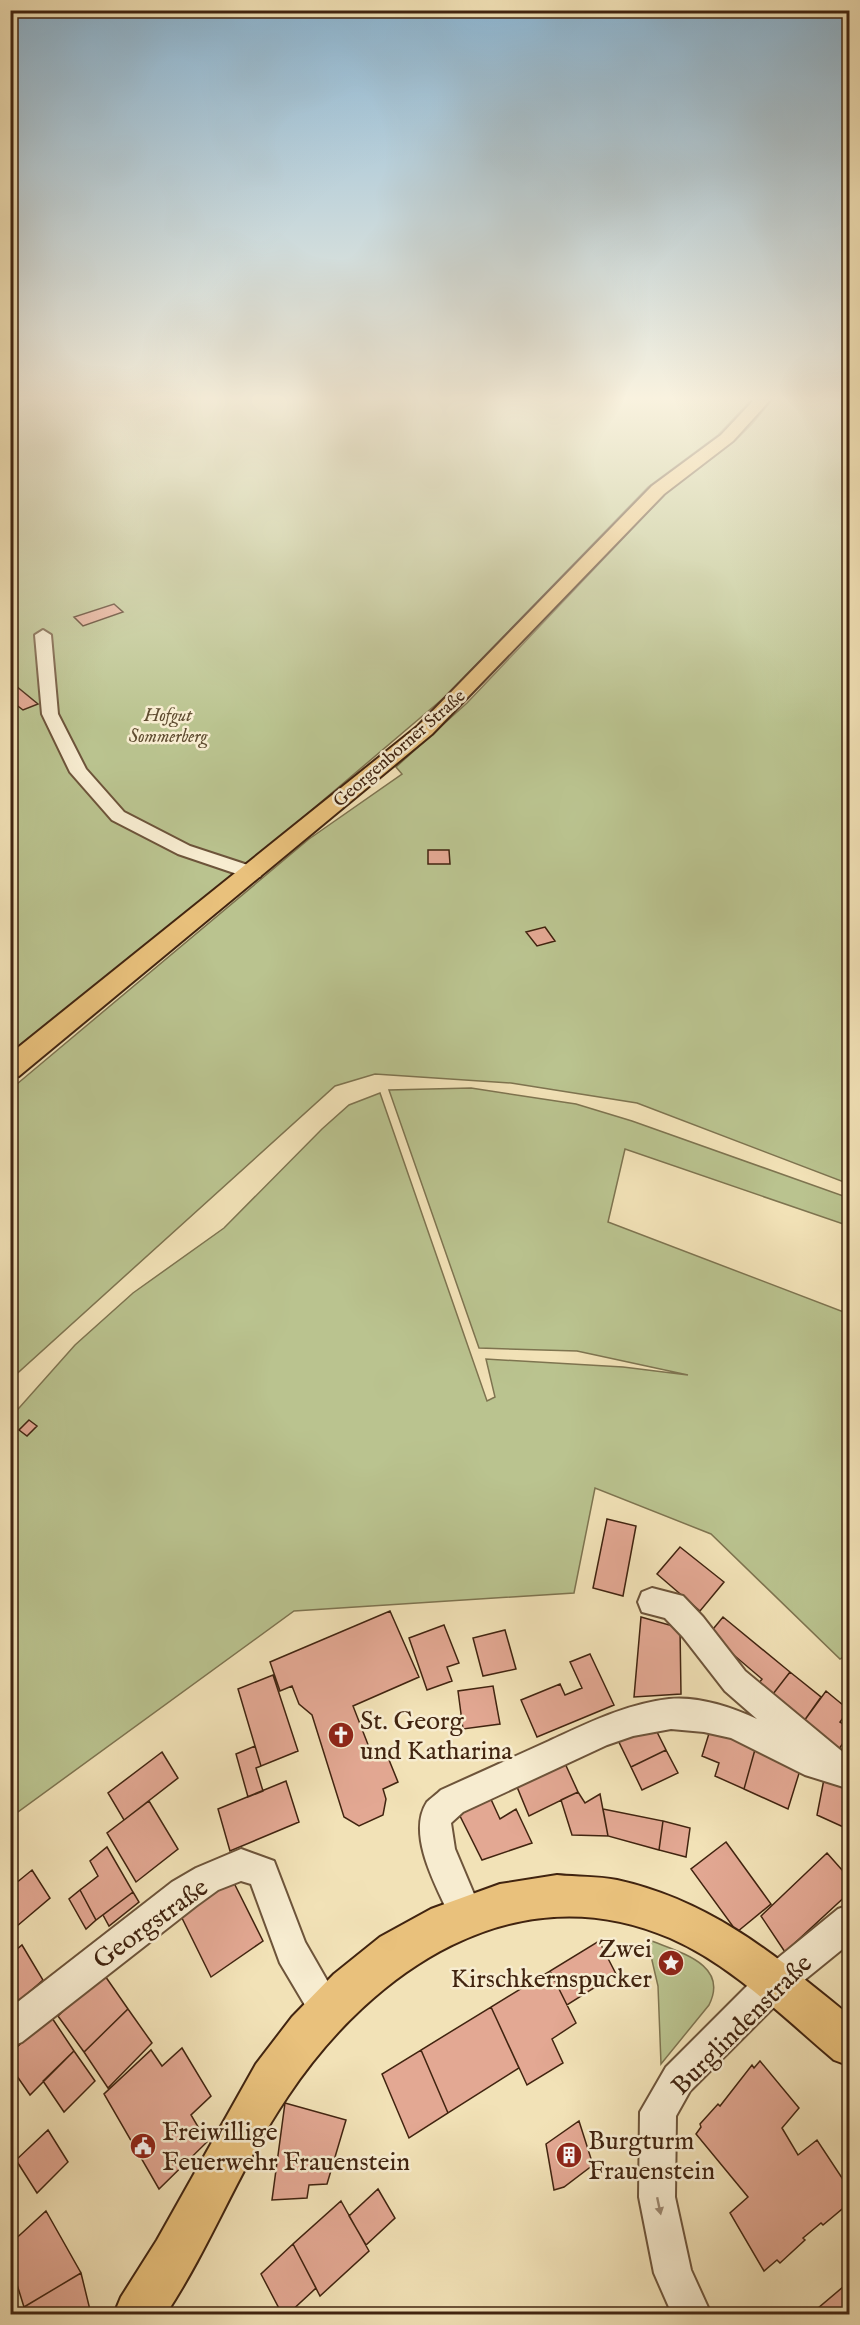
<svg xmlns="http://www.w3.org/2000/svg" width="860" height="2325" viewBox="0 0 860 2325" font-family="'IM FELL English',serif">
  <style>
    .green { fill: #bac38f; stroke: #7e7450; stroke-width: 1.5 }
    .building { fill: #e3a893; stroke: #412410; stroke-width: 1.5 }
    .lines { fill: none; stroke-linecap: round; stroke-linejoin: round }
    .minor-casing { stroke: #6d543a; stroke-width: 4 }
    .major-casing { stroke: #412410; stroke-width: 4 }
    .minor { fill: #f7ecd0; fill-rule: evenodd }
    .major { fill: #e9c17c; fill-rule: evenodd }
    .oneway { fill: #9c8870 }
    .labels { text-anchor: middle; stroke-width: 5; stroke-linejoin: round; paint-order: stroke }
    .far-park-label { font-size: 18px; font-style: italic; fill: #5f4c30; stroke: #f7ecd0 }
    .far-street-label { font-size: 18px; fill: #412410; stroke: #f7ecd0 }
    .near-poi-label { font-size: 26px; fill: #412410; stroke: #f7ecd0; text-anchor: start }
    .near-street-label { font-size: 26px; fill: #412410; stroke: #f7ecd0 }
  </style>
  <rect width="100%" height="100%" fill="#f2e2b7"/>
  <filter id="stains"><feTurbulence type="fractalNoise" baseFrequency=".00333" numOctaves="4"/><feColorMatrix values="0 0 0 0 .2 0 0 0 0 .09 0 0 0 0 .02 0 0 0 .5 -.17"/></filter>
  <radialGradient id="worn" r=".72"><stop offset=".6" stop-color="#630" stop-opacity="0"/><stop offset="1" stop-color="#630" stop-opacity=".3"/></radialGradient>
  <path class="green" d="M11,400h740l-33,35 -70,52 -202,209 -205,174 -230,182z
    M772,400h77v784l-212,-81 -126,-20 -136,-9 -40,12 -324,293v-290l298,-250 93,-65 -6,-7 71,-64 200,-211 69,-52 16,-16z
    M471,1088l105,16 56,17 217,77v28l-224,-77 -17,73 241,92v339l-9,6 -129,-125 -116,-46 -21,105 -280,18 -283,206v-400l64,-72 58,-52 91,-65 98,-99 27,-24 31,-12 107,308 8,-4 -9,-38 137,8 65,8 -111,-24 -98,-3 -90,-258z
    M647,1939c30,13 83,24 62,66l-48,59 -3,-78z"/>
  <path class="building" d="M114,604l9,8 -40,14 -9,-9z
    M10,681l28,23 -15,6 -13,-10z
    M428,850h21l1,14h-22z
    M545,927l10,14 -18,5 -11,-14z
    M29,1420l8,6 -10,10 -8,-6z
    M607,1519l29,7 -13,70 -30,-8z
    M680,1547l44,35 -24,29 -43,-37z
    M390,1611l29,66 -66,29 21,54 13,-5 11,27 -15,7 3,10 -3,16 -24,11 -15,-9 -32,-102 -13,-11 -7,-18 -12,5 -10,-29z
    M641,1617l39,11 1,66 -47,3z
    M723,1617l67,55 -17,22 -14,-11 3,-4 -53,-45z
    M444,1625l15,38 -12,4 5,14 -25,9 -18,-52z
    M505,1630l11,39 -33,7 -10,-38z
    M590,1654l24,51 -77,32 -16,-37 39,-16 5,11 17,-7 -12,-26z
    M790,1672l31,25 -17,24 -31,-27z
    M273,1675l25,76 -37,15 -23,-77z
    M493,1686l7,38 -37,5 -5,-38z
    M826,1691l23,19 -9,12 10,7v4l-11,16 -35,-28z
    M651,1720l15,30 -35,17 -15,-31z
    M711,1727l45,19 -12,43 -29,-13 4,-13 -17,-7z
    M255,1746l6,20 -5,2 7,23 -15,6 -12,-43z
    M756,1746l45,21 -13,42 -44,-20z
    M666,1750l12,23 -36,17 -11,-23z
    M162,1752l16,26 -54,42 -16,-27z
    M563,1759l15,33 -49,24 -14,-34z
    M824,1779l26,11v40l-33,-15z
    M286,1781l13,41 -69,29 -12,-42z
    M578,1792l7,11 15,-9 8,42 -36,-1 -11,-35z
    M489,1795l11,24 16,-10 16,34 -50,17 -23,-46z
    M149,1801l29,48 -42,33 -29,-49z
    M603,1809l60,12 -4,29 -51,-14z
    M663,1821l27,7 -4,29 -27,-7z
    M726,1842l45,62 -34,28 -46,-63z
    M107,1847l26,45 -37,28 -16,-30 18,-14 -8,-15z
    M827,1853l23,26v13l-65,60 -24,-36z
    M32,1870l18,28 -40,34v-44z
    M232,1879l31,62 -52,36 -31,-63z
    M80,1890l16,30 -10,9 -17,-30z
    M133,1892l6,10 -30,24 -6,-11z
    M599,1941l17,33 -49,31 -17,-34z
    M22,1945l21,35 -33,29v-54z
    M550,1971l26,52 -24,16 11,24 -36,22 -36,-78z
    M103,1973l25,36 -44,43 -26,-36z
    M491,2007l28,61 -71,45 -27,-63z
    M128,2009l24,34 -44,45 -24,-36z
    M50,2015l24,36 -44,44 -20,-29v-12z
    M182,2048l29,48 -20,19 16,27 -48,47 -55,-95 47,-44 11,16z
    M421,2050l27,63 -39,25 -27,-64z
    M74,2051l21,30 -31,31 -21,-31z
    M760,2061l39,47 -17,20 16,27 19,-15 33,50v7l-4,4 2,3 -25,21 -2,-2 -18,15 2,2 -25,23 -3,-3 -13,11 -34,-58 18,-16 -52,-63 5,-7 -1,-3 18,-20 2,2 32,-41 2,3z
    M285,2103l61,17 -19,64 -18,1 -2,13 -35,2z
    M579,2121l14,44 -29,22 -10,3 -8,-46z
    M48,2130l20,32 -31,31 -21,-33z
    M378,2189l17,29 -29,27 -17,-29z
    M341,2201l28,50 -49,45 -27,-52z
    M46,2211l35,62 -57,34 -14,-45v-18z
    M293,2244l23,44 -28,26h-6l-21,-40z
    M81,2273l10,41h-65l-2,-7z
    M850,2281v33h-30l-3,-5z"/>
  <g class="lines">
    <defs>
      <path id="minor" d="M43,630l8,5 7,79 28,55 38,43 66,34 70,23 2,4 -2,4h-14l-68,-23 -66,-34 -42,-48 -28,-58 -7,-79z
        M652,1588l31,8 20,21 42,54 105,87v31l-45,-14 -74,-37 -27,-6 -33,-3 -38,7 -26,9 -144,67 -12,11 4,26 27,64 -4,12 -12,4 -12,-4c-14,-32 -49,-89 -27,-123 4,-4 10,-8 14,-12 36,-16 72,-33 108,-49 39,-18 77,-37 120,-42 29,-3 62,8 88,20l-32,-28 -42,-54 -18,-19 -23,-6 -4,-10 4,-10z
        M241,1849l33,12 31,81 39,68 -5,12 -12,5 -12,-5 -35,-59 -29,-79 -10,-3 -23,9 -22,16 -174,136 -12,5v-39l162,-126 24,-14z
        M850,1905v38l-64,52 -96,96 -14,25 -1,81 16,73 20,44h-39l-18,-41 -15,-76 1,-85 26,-45 96,-96 76,-62z"/>
      <path id="major" d="M754,400h16l-37,41 -69,53 -232,240 -413,342 -9,3v-25l408,-328 234,-240 69,-51z
        M557,1875c19,2 41,1 60,5 95,21 159,76 233,136v50l-16,-6c-51,-43 -102,-95 -164,-122 -154,-67 -298,32 -382,158 -47,69 -76,148 -122,218h-52l7,-17 36,-57 99,-176 36,-47 42,-43 46,-37 51,-28 69,-25z"/>
    </defs>
    <use href="#minor" class="minor-casing"/>
    <use href="#major" class="major-casing"/>
    <use href="#minor" class="minor"/>
    <use href="#major" class="major"/>
  </g>
  <defs><path id="oneway-solid" d="M-6-.8H1V-3.2L6.5 0L1 3.2V.8H-6Z" transform="scale(1.5)"/></defs>
  <use class="oneway" href="#oneway-solid" transform="translate(659 2206) rotate(78)"/>
  <linearGradient id="sky" x2="0" y2="1"><stop stop-color="#8bb7d6"/><stop offset="0.55" stop-color="#f9f2df"/><stop offset="1" stop-color="#f9f2df" stop-opacity="0"/></linearGradient>
  <rect width="860" height="725" fill="url(#sky)"/>
  <defs>
    <symbol id="church-disc" viewBox="-11 -11 22 22"><circle r="9.5" fill="#8f2418" stroke="#f7ecd0"/><path d="M-1.2-6h2.4v3.5h3.3v2.4h-3.3V6h-2.4V-.1h-3.3v-2.4h3.3Z" fill="#fff"/></symbol>
    <symbol id="sight-disc" viewBox="-11 -11 22 22"><circle r="9.5" fill="#8f2418" stroke="#f7ecd0"/><path d="M0-6L1.8-2.2L6-1.7L2.9 1.2L3.7 5.4L0 3.3L-3.7 5.4L-2.9 1.2L-6-1.7L-1.8-2.2Z" fill="#fff"/></symbol>
    <symbol id="civic-disc" viewBox="-11 -11 22 22"><circle r="9.5" fill="#8f2418" stroke="#f7ecd0"/><path d="M-.6-6.5H3V-4.5H.6V-3L4-1V1h2V6H-6V1h2V-1L-.6-3ZM-1.2 2.5V6h2.4V2.5Z" fill="#fff"/></symbol>
    <symbol id="building-disc" viewBox="-11 -11 22 22"><circle r="9.5" fill="#8f2418" stroke="#f7ecd0"/><path d="M-4-6H4V6H1V3H-1V6H-4ZM-2.5-4.3h1.7v1.8h-1.7ZM.8-4.3h1.7v1.8H.8ZM-2.5-1h1.7V.8h-1.7ZM.8-1h1.7V.8H.8Z" fill="#fff"/></symbol>
  </defs>
  <g fill-rule="evenodd">
    <use href="#church-disc" x="326" y="1720" width="30" height="30"/>
    <use href="#sight-disc" x="656" y="1948" width="30" height="30"/>
    <use href="#civic-disc" x="128" y="2131" width="30" height="30"/>
    <use href="#building-disc" x="554" y="2140" width="30" height="30"/>
  </g>
  <g class="labels">
    <g class="far-park-label">
      <text x="168" y="721">Hofgut<tspan x="168" dy="21">Sommerberg</tspan></text>
    </g>
    <g class="far-street-label">
      <text transform="translate(399 748) rotate(-41)" y="6">Georgenborner Straße</text>
    </g>
    <g class="near-poi-label">
      <text x="360" y="1729">St. Georg<tspan x="360" dy="30">und Katharina</tspan></text>
      <text x="652" y="1957" text-anchor="end">Zwei<tspan x="652" dy="30">Kirschkernspucker</tspan></text>
      <text x="162" y="2140">Freiwillige<tspan x="162" dy="30">Feuerwehr Frauenstein</tspan></text>
      <text x="588" y="2149">Burgturm<tspan x="588" dy="30">Frauenstein</tspan></text>
    </g>
    <g class="near-street-label">
      <text transform="translate(150 1923) rotate(-36)" y="9">Georgstraße</text>
      <text transform="translate(741 2024) rotate(-45)" y="9">Burglindenstraße</text>
    </g>
  </g>
  <rect width="860" height="2325" fill="none" stroke="#f2e2b7" stroke-width="36"/>
  <rect x="12" y="12" width="836" height="2301" fill="none" stroke="#412410" stroke-width="3"/>
  <rect x="18" y="18" width="824" height="2289" fill="none" stroke="#412410" stroke-width="1.5"/>
  <rect width="100%" height="100%" filter="url(#stains)"/>
  <rect width="100%" height="100%" fill="url(#worn)"/>
</svg>
